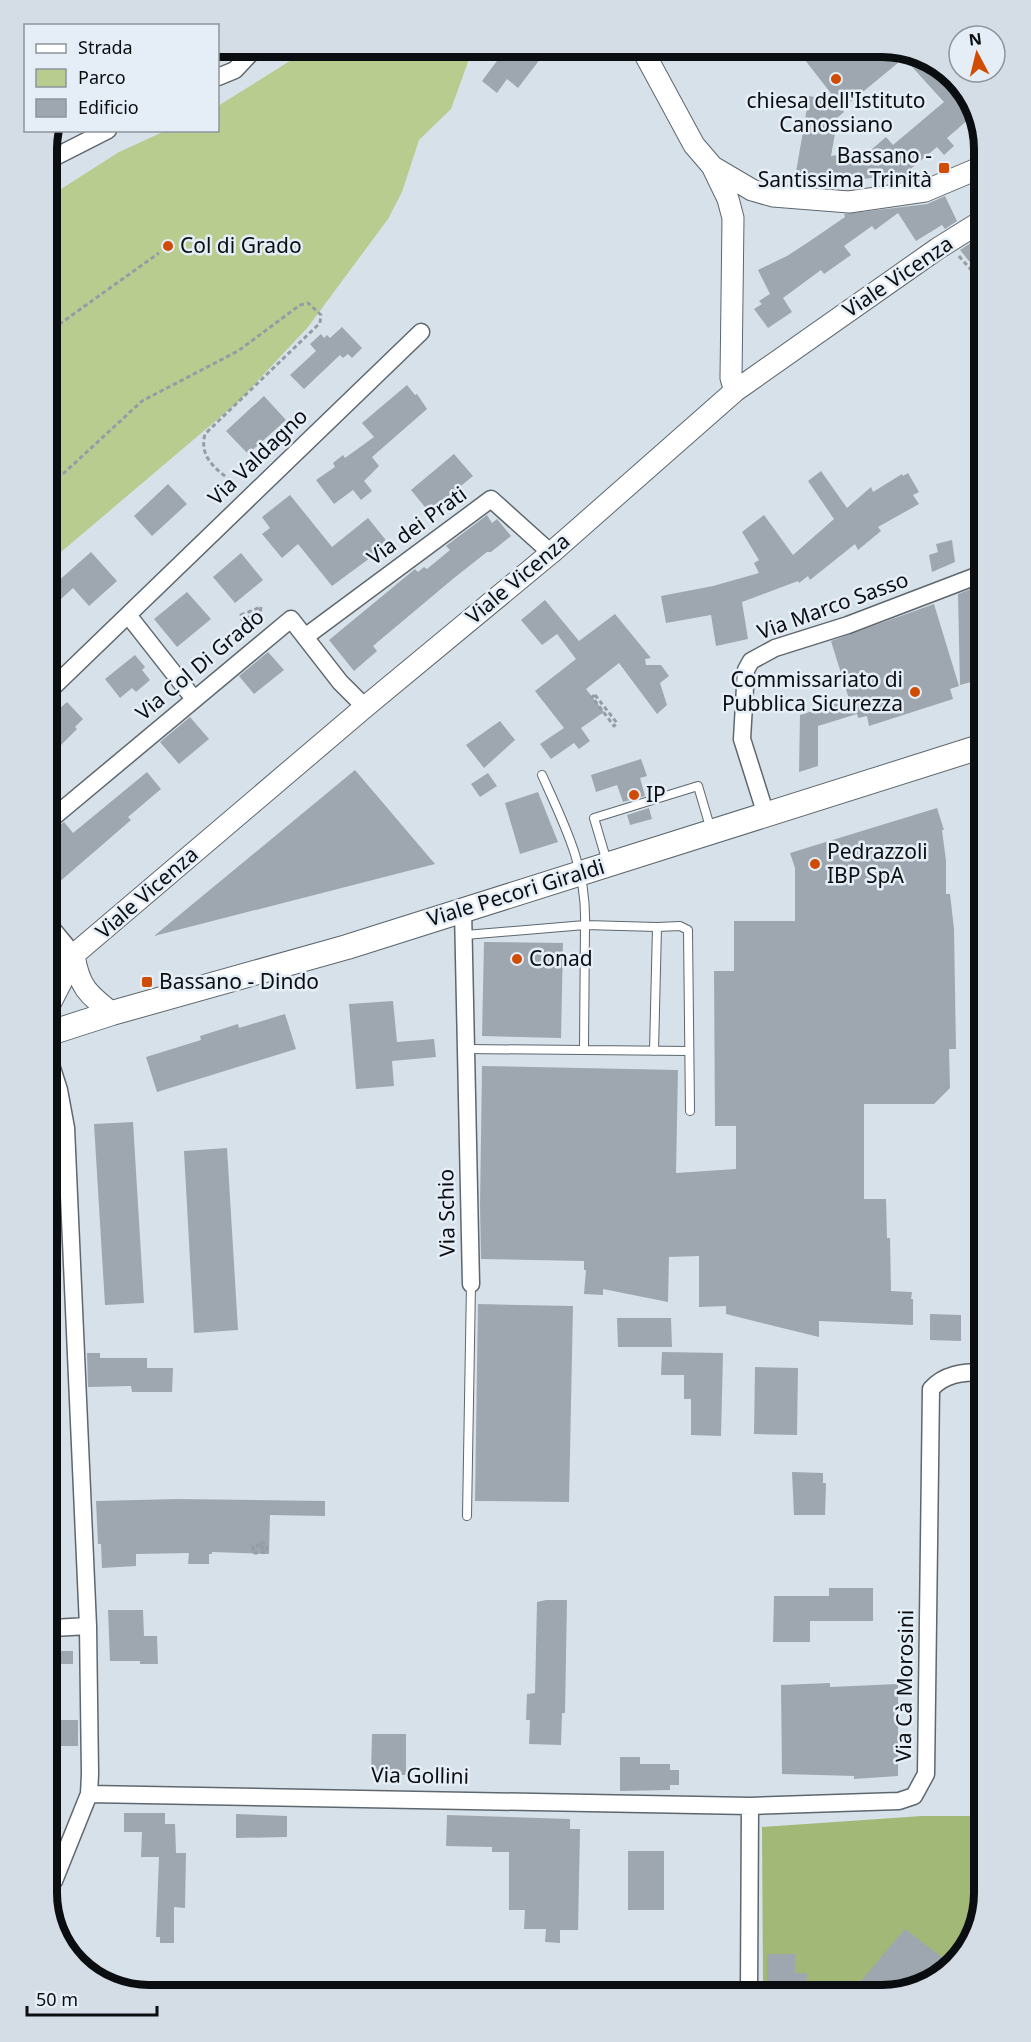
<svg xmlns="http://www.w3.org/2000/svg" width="1031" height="2042" viewBox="0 0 1031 2042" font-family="'Noto Sans',sans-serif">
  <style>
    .green { fill: #b8cc90 }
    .forest { fill: #a2b877 }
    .building { fill: #9ea7af; fill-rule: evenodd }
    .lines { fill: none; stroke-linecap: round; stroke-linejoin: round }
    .service-casing { stroke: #5e676e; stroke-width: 10 }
    .minor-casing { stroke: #5e676e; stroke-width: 19 }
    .tertiary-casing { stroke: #5e676e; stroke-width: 23 }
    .secondary-casing { stroke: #5e676e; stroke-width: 26 }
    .path { stroke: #959da4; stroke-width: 3; stroke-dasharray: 4.5 3; stroke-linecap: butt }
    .service { stroke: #fff; stroke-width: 8 }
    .minor { stroke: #fff; stroke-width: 16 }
    .tertiary { stroke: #fff; stroke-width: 21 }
    .secondary { stroke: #fff; stroke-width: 24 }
    .poi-dot { fill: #d04c02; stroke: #e5eef7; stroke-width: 2 }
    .labels { text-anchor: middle; stroke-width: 5; stroke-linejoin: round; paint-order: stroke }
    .poi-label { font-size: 21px; fill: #0b0e11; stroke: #e5eef7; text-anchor: start }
    .street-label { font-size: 21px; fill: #0b0e11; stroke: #e5eef7 }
    .rim { fill: none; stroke: #0b0e11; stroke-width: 8 }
  </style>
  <rect width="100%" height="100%" fill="#d7e1e9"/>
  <path class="green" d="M472,51l-21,58 -32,31 -17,52 -14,27 -80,108 -70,75 -190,161 -1,-365 72,-46 46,-21 53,-1v-24l86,-54z
    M978,1169h3l1,198h-11z"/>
  <path class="forest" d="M922,1816h62v78l-17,56 -46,38 -158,1 -1,-162z"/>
  <path class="building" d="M810,47h37l7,9 11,-9h24l45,17 43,48 -30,26 7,8 -10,9 -7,-8 -30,25 5,7 -32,1 -1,-3 -54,7 -30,-6 14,-82 28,5 -36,-46zM904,58l40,44 -51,43 -7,-8 -15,13 -40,6 7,-39 6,-5 -2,-3z
    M505,50h42l-29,38 -11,-9 -10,14 -15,-12z
    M945,196l12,25 -12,8 -3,-4 -26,16 -18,-28 -23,17 -3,-4 -28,20 7,9 -27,19 -3,-4 -38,28 9,14 -24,16 -14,-19 8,-5 -3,-3 11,-7 -12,-24 29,-14 20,-13 38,-26 -1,-3 83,-10z
    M977,239l1,33 -18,-22z
    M342,327l20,21 -10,10 -4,-4 -5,4 -3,-3 -36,34 -14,-14 26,-24 -6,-7 11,-10 3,4 3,-3 3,3z
    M407,385l8,10 2,-1 10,15 -55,48 7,9 -15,15 8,10 -11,9 -8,-10 -19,14 -18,-24 19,-13 -2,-4 10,-8 2,3 29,-21 -12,-14z
    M264,396l22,24 -38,34 -22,-23z
    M454,454l19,22 -44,36 -18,-22z
    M821,471l26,37 24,-21 2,5 29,-18 1,2 5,-3 11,19 -6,3 6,9 -41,23 3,4 -23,19 -3,-6 -45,36 -2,-4 -9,7 -1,-2 -56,21 6,37 -32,7 -5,-31 -45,8 -5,-27 52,-10 46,-13 -5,-10 5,-3 -17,-28 22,-17 29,40 41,-36 -26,-38z
    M168,484l19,20 -35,32 -18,-20z
    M290,495l42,52 36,-29 21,26 -57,42 -34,-42 -16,14 -20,-24 8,-6 -8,-11z
    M487,515l5,8 5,-4 14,17 -20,16h-4l-33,26 -81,68 4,5 -23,20 -25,-31 86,-71 3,3 6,-5 3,2 23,-19 -4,-4z
    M952,540l3,22 -23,10 -3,-17 9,-3 -2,-8z
    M91,552l26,29 -28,25 -16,-18 -24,22v-35l7,8z
    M241,553l22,27 -28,23 -22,-26z
    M979,586v94l-19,5 -2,-91z
    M187,592l24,27 -34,28 -23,-28z
    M545,600l34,41 36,-27 36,44 -6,1 1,6h15l8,11 -9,7 7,22 -10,9 -38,-51 -33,26 18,23 -23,16 9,13 -11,8 -5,-6 -23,16 -11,-15 24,-16 -29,-37 41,-32 -19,-25 -15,11 -21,-25z
    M934,604l25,82 -9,3 3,10 -84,27 -2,-10 -9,2 -1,-4 -39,12v40l-19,6 1,-57 49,-16 -18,-58z
    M268,652l16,18 -30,24 -15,-18z
    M135,655l10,12 -3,3 8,10 -14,12 -4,-4 -12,10 -15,-19z
    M67,702l16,17 -8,8 2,2 -16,16 -2,-3 -10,9v-33z
    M190,717l19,22 -30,25 -19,-22z
    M500,721l15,19 -31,28 -18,-23z
    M641,759l6,17 -7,2 5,18 -22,6 -6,-17 -21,7 -5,-17z
    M355,770l80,94 -281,72z
    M147,772l14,17 -33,28 3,3 -81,70v-60l6,-2 8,-6 9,11z
    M488,773l9,13 -17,11 -9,-13z
    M538,792l20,50 -38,12 -15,-51z
    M649,808l3,11 -22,6 -3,-10z
    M937,808l7,22h-2l4,31v33h4l4,35 2,120h-7l1,39 -16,16h-70v95h22l1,39h3l1,53 21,1 -1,7h2v26l-94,-4v16l-93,-23v-8l-27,1v-51l-30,1 -1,45 -65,-13v6l-19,-1 2,-24h-2v-9l-103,-2 -1,-53 2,-140 196,4 -2,103 60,-4v-43h-21l-1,-155h20v-50h61v-53l-5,-15z
    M484,942l79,1 -2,95 -79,-2z
    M393,1001l4,41 37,-3 2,18 -44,4 2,25 -38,3 -7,-85z
    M285,1014l11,35 -139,43 -11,-35 55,-17 -1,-4 38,-12 1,4z
    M133,1122l11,181 -39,2 -11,-181z
    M227,1148l11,182 -44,3 -10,-182z
    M478,1304l95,2 -4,196 -94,-1z
    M930,1314l31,1v26l-31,-1z
    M617,1318h54l1,29h-54z
    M662,1352l61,1 -2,83 -30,-1v-36h-7v-24h-23z
    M87,1353h13v5h47v10h26l-1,24h-40l-1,-6 -43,1z
    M755,1367l43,1 -1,67 -43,-1z
    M792,1472l31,1v10h3l-1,32h-31z
    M178,1499l147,2v15l-55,-1 -1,39 -57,-2v2h-3v10h-21l1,-11 -53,1v12l-34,2 -1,-24h-3l-2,-43z
    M829,1588h44v33h-63v21h-37l1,-46h55z
    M546,1600h21l-2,113h-3l-1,32 -32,-1 1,-24h-4l1,-26 8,-1 2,-91z
    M108,1610h35l1,26h13l1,28h-18v-3h-30z
    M53,1651h20v13h-20z
    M830,1683v4l68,-3v92l-44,3v-3l-72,-2 -1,-89z
    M53,1720h25v26h-25z
    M372,1734h34v41h-35z
    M620,1757h20v7h30v6h9v15h-9v5l-50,1z
    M124,1813h41v11h10l1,29h10l-1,55 -11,-1v36h-14v-6h-4l3,-80h-18l1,-25h-18z
    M236,1814l51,2v21l-51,1z
    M447,1815l123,4v10h10l-2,101h-18v13l-15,-1 1,-13h-22l1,-19h-16v-58h-17v-5l-46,-1z
    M628,1851h36v59h-36z
    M905,1929l46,35 -30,24h-66z
    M767,1954h28v19h12l-1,16h-39z"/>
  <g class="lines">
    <defs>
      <path id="service" d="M607,862l-13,-44 104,-32 13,44
        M657,927l23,-1 8,4 2,181
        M465,935l120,-10c2,-57 -20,-99 -43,-150
        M467,1049l222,2
        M584,1049l1,-124 72,2 -3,124
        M467,1516l4,-232"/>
      <path id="minor" d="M218,77l17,-7 16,-17
        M47,161l61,-31
        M128,615l66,84
        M305,637l186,-138 60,54
        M49,691l372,-359
        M766,815l-24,-76 4,-69 5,-9 24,-13 73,-23 131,-50
        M50,820l241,-201 49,63 25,25
        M463,910l8,374
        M50,926l24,29
        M51,1065l8,25 7,38 22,498 2,148 -1,20 -35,87
        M53,1628l35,-2
        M89,1794l661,12 149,-5 15,-5 12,-22 5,-385c13,-15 32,-17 51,-17
        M749,1989l1,-183"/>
      <path id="tertiary" d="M642,49l52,96 18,21 16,33 5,19 -2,160 4,13
        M713,167l39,23 21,6 76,6 76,-11 52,-22
        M74,955c5,32 14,39 38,58
        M50,975l315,-268 186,-154 184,-162 202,-142 40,-25
        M50,1004l22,-43"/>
      <path id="secondary" d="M50,1033l62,-20 235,-66 633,-200"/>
    </defs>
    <use href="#service" class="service-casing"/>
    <use href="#minor" class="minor-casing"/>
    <use href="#tertiary" class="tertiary-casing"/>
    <use href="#secondary" class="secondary-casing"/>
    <path class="path" d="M959,256l19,22
      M47,333l112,-80
      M48,477l16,-4 78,-72 96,-50 62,-46 8,-2 13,12 -1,8 -115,111c-7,26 15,37 32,52
      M261,607l-1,6 -18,7 -1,-5z
      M595,695l22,28 -3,3 -22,-29z
      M261,1542l5,2 1,8 -14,1v-7h4z
      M262,1546l1,2 -2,1 -1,-3z"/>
    <use href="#service" class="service"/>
    <use href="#minor" class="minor"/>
    <use href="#tertiary" class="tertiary"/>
    <use href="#secondary" class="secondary"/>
  </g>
  <g class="poi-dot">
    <circle cx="836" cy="79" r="6"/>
    <rect x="938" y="162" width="12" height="12" rx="3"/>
    <circle cx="168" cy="246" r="6"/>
    <circle cx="915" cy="692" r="6"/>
    <circle cx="634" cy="795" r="6"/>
    <circle cx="815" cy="864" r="6"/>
    <circle cx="517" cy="959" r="6"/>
    <rect x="141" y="976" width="12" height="12" rx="3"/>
  </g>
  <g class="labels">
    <g class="poi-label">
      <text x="836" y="108" text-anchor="middle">chiesa dell'Istituto<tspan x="836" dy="24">Canossiano</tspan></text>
      <text x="932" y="163" text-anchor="end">Bassano -<tspan x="932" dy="24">Santissima Trinità</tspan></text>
      <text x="180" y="253">Col di Grado</text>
      <text x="903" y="687" text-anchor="end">Commissariato di<tspan x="903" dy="24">Pubblica Sicurezza</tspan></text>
      <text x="646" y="802">IP</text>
      <text x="827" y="859">Pedrazzoli<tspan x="827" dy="24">IBP SpA</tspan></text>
      <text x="529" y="966">Conad</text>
      <text x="159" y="989">Bassano - Dindo</text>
    </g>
    <g class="street-label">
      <text transform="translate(898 277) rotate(-34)" y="7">Viale Vicenza</text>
      <text transform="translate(258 457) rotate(-44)" y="7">Via Valdagno</text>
      <text transform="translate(417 526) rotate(-36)" y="7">Via dei Prati</text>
      <text transform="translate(518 579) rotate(-40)" y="7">Viale Vicenza</text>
      <text transform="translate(833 606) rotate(-20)" y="7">Via Marco Sasso</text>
      <text transform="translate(200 665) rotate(-40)" y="7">Via Col Di Grado</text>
      <text transform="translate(147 893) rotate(-41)" y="7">Viale Vicenza</text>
      <text transform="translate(516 893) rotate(-17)" y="7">Viale Pecori Giraldi</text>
      <text transform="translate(447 1213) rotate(-91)" y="7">Via Schio</text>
      <text transform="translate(905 1686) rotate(-89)" y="7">Via Cà Morosini</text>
      <text transform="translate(420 1776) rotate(1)" y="7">Via Gollini</text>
    </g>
  </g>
  <path d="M0 0H1031V2042H0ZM149 57H882A92 92 0 0 1 974 149V1893A92 92 0 0 1 882 1985H149A92 92 0 0 1 57 1893V149A92 92 0 0 1 149 57Z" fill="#d4dce5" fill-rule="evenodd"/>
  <path class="rim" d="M149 57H882A92 92 0 0 1 974 149V1893A92 92 0 0 1 882 1985H149A92 92 0 0 1 57 1893V149A92 92 0 0 1 149 57Z"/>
  <rect x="24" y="24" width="195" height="108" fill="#e5eef7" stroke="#8e949b" stroke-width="1.5"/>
  <rect x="36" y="44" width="30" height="9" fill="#ffffff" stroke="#8e949b" stroke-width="1.5"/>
  <text x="78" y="54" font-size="18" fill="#0b0e11">Strada</text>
  <rect x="36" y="69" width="30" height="18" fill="#b8cc90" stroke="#8e949b" stroke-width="1.5"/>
  <text x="78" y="84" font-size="18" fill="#0b0e11">Parco</text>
  <rect x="36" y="99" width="30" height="18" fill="#9ea7af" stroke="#8e949b" stroke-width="1.5"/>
  <text x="78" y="114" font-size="18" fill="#0b0e11">Edificio</text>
  <g transform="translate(977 54) rotate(353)"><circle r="28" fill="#e5eef7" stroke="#8e949b" stroke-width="1.5"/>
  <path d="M0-4.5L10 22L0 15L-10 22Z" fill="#d04c02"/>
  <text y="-9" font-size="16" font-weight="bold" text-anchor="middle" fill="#0b0e11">N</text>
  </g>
  <path d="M27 2006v9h130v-9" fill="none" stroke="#0b0e11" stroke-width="3"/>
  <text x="36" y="2006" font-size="18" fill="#0b0e11" stroke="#e5eef7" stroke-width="4.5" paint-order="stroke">50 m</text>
</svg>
